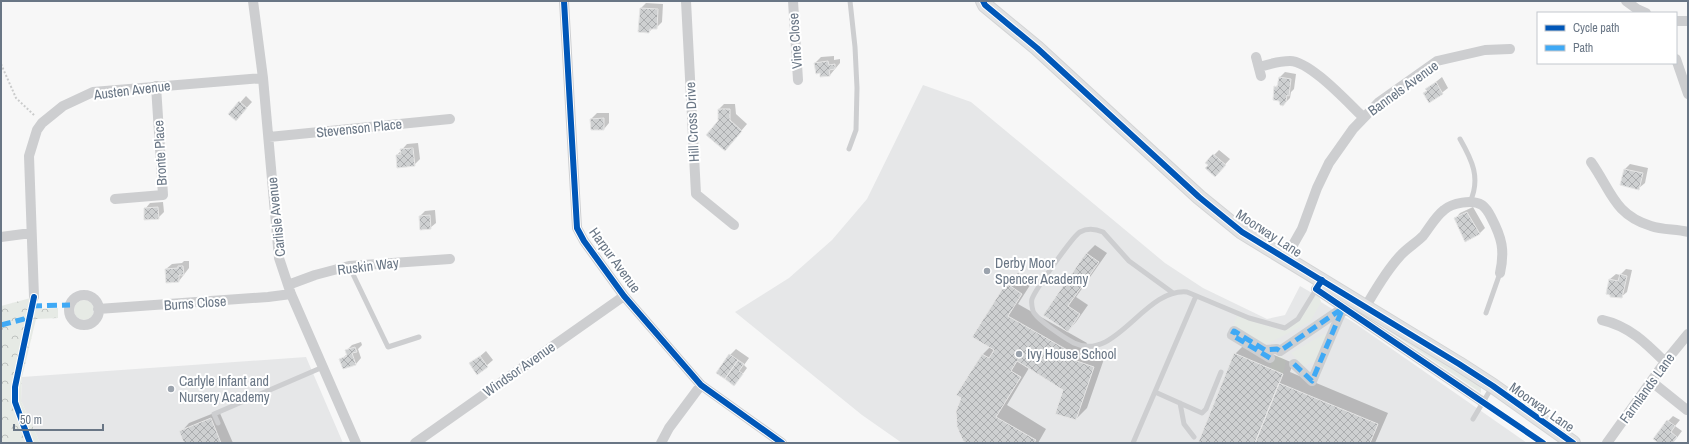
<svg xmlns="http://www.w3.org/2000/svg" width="1689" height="444" viewBox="0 0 1689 444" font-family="'Archivo Narrow',sans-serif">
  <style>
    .built { fill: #e6e7e8 }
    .green { fill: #e6eae5 }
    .park { fill: url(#park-crowns) }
    .shadow { fill: #0003 }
    .building { fill: url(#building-cross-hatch); stroke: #e6e6e6 }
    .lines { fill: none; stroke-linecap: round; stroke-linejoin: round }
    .secondary-casing { stroke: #d3d4d5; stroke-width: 16 }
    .path { stroke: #cbcccc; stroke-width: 2; stroke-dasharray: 2 2; stroke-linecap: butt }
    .lane { stroke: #cdced0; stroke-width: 5 }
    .street { stroke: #cdced0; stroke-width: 10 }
    .secondary { stroke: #e1e2e3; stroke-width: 14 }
    .quiet { stroke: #3fa9f5; stroke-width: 5; stroke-dasharray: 10 5; stroke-linecap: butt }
    .cycleway-casing { stroke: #fff; stroke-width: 8 }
    .cycleway { stroke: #0057b8; stroke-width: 6 }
    .poi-dot { fill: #9ba3ad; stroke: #fff; stroke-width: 1.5 }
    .labels { text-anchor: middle; stroke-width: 4; stroke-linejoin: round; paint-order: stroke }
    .street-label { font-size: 14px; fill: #697685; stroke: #fff }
    .poi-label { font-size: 14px; fill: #697685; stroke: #fff; text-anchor: start }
  </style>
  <defs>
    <pattern id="park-crowns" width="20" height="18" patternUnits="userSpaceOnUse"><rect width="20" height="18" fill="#e6eae5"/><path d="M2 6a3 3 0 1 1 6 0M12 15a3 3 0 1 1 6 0" fill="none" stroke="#bec2bf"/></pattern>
    <pattern id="building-cross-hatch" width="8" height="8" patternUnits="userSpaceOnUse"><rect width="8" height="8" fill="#ced0d1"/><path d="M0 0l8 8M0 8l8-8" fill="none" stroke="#abadaf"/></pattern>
  </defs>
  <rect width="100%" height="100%" fill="#f7f7f7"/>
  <path class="built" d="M923,85l48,17 194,161 38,25 64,31 18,-4 15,-29 19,11 2,5 35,22 171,119h-625l-40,-28 -127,-103 54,-34 43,-38 35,-41z
    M306,357l37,86h-303l-19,-42 1,-24z"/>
  <path class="green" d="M1325,288l152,93 4,7v5z
    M1316,295l3,2 2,5 -11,20 -47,24 -30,-20 4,-10 46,15c17,-7 24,-22 33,-36z
    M74 310a10 10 0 1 1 20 0a10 10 0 1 1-20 0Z
    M1324,334l3,1 -11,29 -4,-2 -8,5 -13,-14z
    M1280,354l6,7 -3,13 -13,-6 2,-8z"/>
  <path class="park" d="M38,296l-2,13 22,-1v10l-22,1 -14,58 -1,24 19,42h-39v-137z"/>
  <path class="shadow" d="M646,3l17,1 -1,18 -6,6h-3l-4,4 -8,-24z
    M834,56v4l6,-1v4l-10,12 -15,-12 6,-6z
    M1285,72l11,2 -2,15 -3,3 -1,6 -7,7 -8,-18 4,-3v-6z
    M1442,77l6,11 -18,14 -6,-9 3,-3v-1z
    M246,96l6,6 -11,12h-11z
    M724,104h11l1,10 11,10 -17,20 -11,-22v-13z
    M597,113h12v10l-5,6 -13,-10z
    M418,143l2,16 -6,6 -17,-10 10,-11z
    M1219,150l11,9 -10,11 -6,-15z
    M1630,164l18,4 -3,15 -6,5 -14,-19z
    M163,202l1,10 -6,6 -13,-9 5,-6z
    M1473,207l12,21 -6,6 -24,-15 5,-6z
    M435,210l1,13 -6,5 -10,-12 5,-5z
    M1095,245l12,8 -31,44 12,8 -12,17 -8,9 -24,-17 43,-61z
    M184,261h5v7l-10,13 -13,-12 6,-5 10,-1z
    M1626,269l6,1 -5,22 -6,5 -11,-18 6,-5 4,1z
    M1018,273l14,9 -14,22 69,39 -3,6 21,7 -18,52 -11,11 -12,-30 -35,-21 -22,37 39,24 -8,14h-70l-6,-45 -4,-3 25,-41 7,-7 17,-63z
    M361,342l1,3 -4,4 3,9 -5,6 -12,4 -3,-8 6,-6 -1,-3 6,-6z
    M1246,343l47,20 -3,9 98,41 -13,30h-176l36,-89z
    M736,349l13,9 -5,7 3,3 -8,11 -9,-24z
    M486,351l7,9 -15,13 -7,-9z
    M219,411l14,32h-48l-4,-11 8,-9z
    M1673,416l7,4 -5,6 7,5 -9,12h-13l8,-22z"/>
  <path class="building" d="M640,8l18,1 -1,20h-7l-1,4 -11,-1z
    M828,61l1,4 6,-1v5l-6,1 1,6 -10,1v-4l-4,1 -2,-11z
    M1279,77l12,2 -2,17 -2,-1 -1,7 -3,4 -3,-1 -1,-4 -6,-1 1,-14 3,1z
    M1436,82l7,12 -14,9 -6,-10 4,-2 -2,-2z
    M239,101l8,7 -11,13 -8,-7z
    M718,109h12v11l12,11 -17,20 -19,-16 12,-14z
    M604,118v12h-13l-1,-11z
    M413,148l2,18 -18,2 -1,-13 5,-1 -1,-5z
    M1213,154l13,11 -11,12 -10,-9 3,-3 -3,-2z
    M1624,169l19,4 -4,17 -19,-5z
    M158,207l1,12 -15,1v-12z
    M1467,212l13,22 -15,8 -11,-24z
    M430,215l1,14 -11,1 -1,-14z
    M1086,253l13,9 -31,44 12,8 -12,18 -25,-17z
    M178,266h5l1,9h-5v7l-13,1 -1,-14 13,-1z
    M1620,274l7,2 -5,22 -12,-1v-2l-4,-1 3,-15 9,2z
    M1006,283l16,11 -14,22 68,39 -2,5 20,7 -18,53 -21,-6 8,-24 -46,-29 -6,10 10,6 -25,40 40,23 -2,3h-68l-3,-2 -6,-14 -1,-16 5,-13 -5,-3 26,-41 7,4 5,-8 -22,-13z
    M355,347l2,5 -5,1 4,12 -13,4 -4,-10 8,-3 -2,-6z
    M1234,353l49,21 -28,69h-57z
    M729,354l9,6 -13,19 -9,-6z
    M480,356l8,11 -11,8 -8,-12z
    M738,360l6,4 -5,7 4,3 -9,12 -9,-7z
    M1279,383l99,41 -8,19h-115z
    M211,418l10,25h-37l-5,-12z
    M1667,420l8,6 -4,6 6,5 -5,6h-13l-6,-4z"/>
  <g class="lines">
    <defs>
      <path id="secondary" d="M983,1l2,4 52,43 162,149 43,35 217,132 34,22 80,57"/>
    </defs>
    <use href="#secondary" class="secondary-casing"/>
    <path class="path" d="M1,64l15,34 19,18"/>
    <path class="lane" d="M1460,139c12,21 21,39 10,63
      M849,149l7,-19 1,-42 -2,-41 -5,-46
      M349,266l39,81 31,-10
      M1173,293l-44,-32 -26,-29c-7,-3 -16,-4 -23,0 -7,4 -45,58 -48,67 -1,3 0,8 1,12 4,9 32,27 41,32 42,20 70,-55 113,-51l62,26 36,10 13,-9 19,-31
      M1486,313l14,-40
      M1155,392l47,21 4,-4 15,-37
      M1180,403l4,21 10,13
      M1473,419l19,-32
      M218,423l-4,-9 109,-47
      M1133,443l63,-147"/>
    <path class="street" d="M253,1l10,77 16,180 12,36 65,149
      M564,1l13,227 7,13 40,55 77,89 81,58
      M686,1l10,193 38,31
      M793,1l5,79
      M1626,1l11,8 9,4
      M1676,21h12
      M1256,57l5,19
      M1676,59l12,35
      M1259,67c10,-3 21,-6 31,-6 20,0 58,42 73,56
      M269,137l181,-18
      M1591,162c20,28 23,53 60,64 12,4 25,3 37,6
      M115,199l48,-4 -7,-109
      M1,237l30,-4
      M1285,259l17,-30 15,-41 12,-25 24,-34 26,-27 58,-41 48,-11 25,-1
      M288,285l27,-10 34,-9 101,-7
      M1316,289l167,113
      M69 310a15 15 0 1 1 30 0a15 15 0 1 1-30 0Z
      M34,297l-5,-141 8,-26 5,-7 21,-17 30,-14 170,-14
      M1366,306c10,-17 20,-35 34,-50 7,-8 16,-13 23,-20 7,-9 12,-19 21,-26 8,-7 28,-11 38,-5 4,3 7,8 9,12 11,21 14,33 9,56
      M98,309l170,-12 23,-3
      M1602,320c27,6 44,23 63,42
      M1270,358l-38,-23 2,-4 31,19 12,-1 3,2 63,-43
      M1294,364l18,17 31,-73
      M1652,382l35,28
      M415,443l209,-147
      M661,443l8,-15 32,-43
      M1607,443l58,-81 23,-28"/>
    <use href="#secondary" class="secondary"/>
    <path class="quiet" d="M32,306l38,-1
      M1,325l23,-6 6,-5
      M1270,358l-38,-23 2,-4 31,19 12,-1 3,2 63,-43
      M1294,364l18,17 31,-73"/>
    <defs>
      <path id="cycleway" d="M564,1l13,227 7,13 40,55 77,89 81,58
        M983,1l2,4 52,43 162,149 43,35 217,132 34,22 80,57
        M1322,280l-6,9 227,154
        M30,443l-15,-41v-15l19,-90"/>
    </defs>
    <use href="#cycleway" class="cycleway-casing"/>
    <use href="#cycleway" class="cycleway"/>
  </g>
  <g class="poi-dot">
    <circle cx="987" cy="271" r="4"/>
    <circle cx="1019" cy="354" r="4"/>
    <circle cx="171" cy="389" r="4"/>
  </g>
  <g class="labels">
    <g class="street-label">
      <text transform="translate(795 41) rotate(-94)" y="5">Vine Close</text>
      <text transform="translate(1403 88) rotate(-36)" y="5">Bannels Avenue</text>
      <text transform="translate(132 90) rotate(-7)" y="5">Austen Avenue</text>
      <text transform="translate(692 122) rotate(-93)" y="5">Hill Cross Drive</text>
      <text transform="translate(359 128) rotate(-6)" y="5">Stevenson Place</text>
      <text transform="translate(160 153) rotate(-93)" y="5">Bronte Place</text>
      <text transform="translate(276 217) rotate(-96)" y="5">Carlisle Avenue</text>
      <text transform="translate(1269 233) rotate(33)" y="5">Moorway Lane</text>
      <text transform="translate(615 260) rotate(54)" y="5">Harpur Avenue</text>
      <text transform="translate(368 266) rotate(-7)" y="5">Ruskin Way</text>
      <text transform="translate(195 303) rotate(-4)" y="5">Burns Close</text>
      <text transform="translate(519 369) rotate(-35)" y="5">Windsor Avenue</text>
      <text transform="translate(1647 388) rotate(-54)" y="5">Farmlands Lane</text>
      <text transform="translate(1542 407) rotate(35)" y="5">Moorway Lane</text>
    </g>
    <g class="poi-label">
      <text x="995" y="268">Derby Moor<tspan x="995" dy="16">Spencer Academy</tspan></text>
      <text x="1027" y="359">Ivy House School</text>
      <text x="179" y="386">Carlyle Infant and<tspan x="179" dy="16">Nursery Academy</tspan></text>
    </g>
  </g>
  <rect width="1689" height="444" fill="none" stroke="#697685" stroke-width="4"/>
  <rect x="1537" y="12" width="140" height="52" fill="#ffffff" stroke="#c3c8ce"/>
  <rect x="1545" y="25" width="20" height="6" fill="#0057b8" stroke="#c3c8ce"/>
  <text x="1573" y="32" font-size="12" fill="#697685">Cycle path</text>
  <rect x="1545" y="45" width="20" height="6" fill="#3fa9f5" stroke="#c3c8ce"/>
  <text x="1573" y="52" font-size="12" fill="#697685">Path</text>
  <path d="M14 424v6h89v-6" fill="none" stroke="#697685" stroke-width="2"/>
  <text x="20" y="424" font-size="12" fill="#697685" stroke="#ffffff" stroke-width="3" paint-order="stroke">50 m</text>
</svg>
